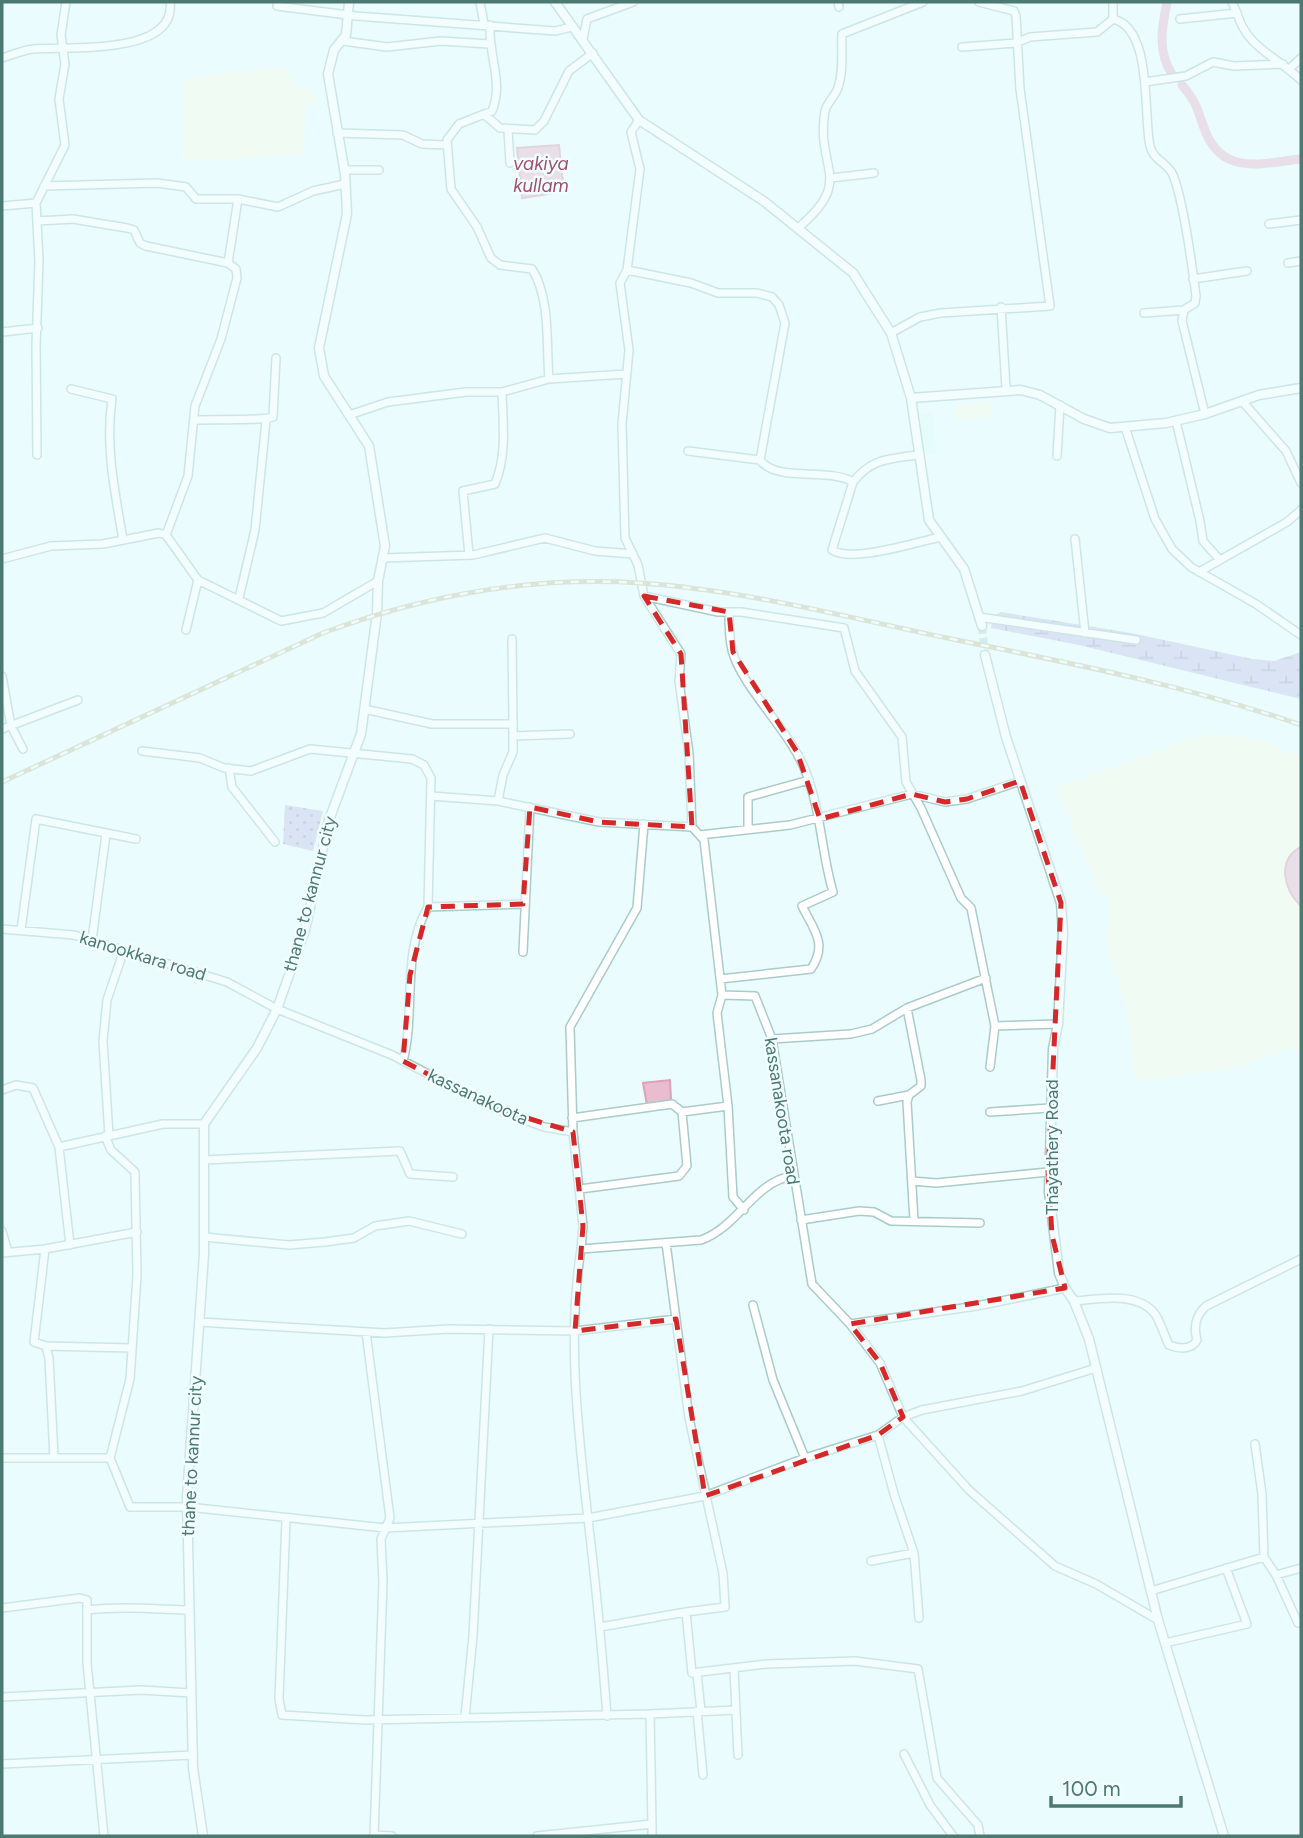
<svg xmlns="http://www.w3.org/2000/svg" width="1303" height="1838" viewBox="0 0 1303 1838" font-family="Figtree,sans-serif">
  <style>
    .commercial { fill: #defdf6 }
    .education { fill: #f8fae6 }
    .wetland { fill: url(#wetland-marsh) }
    .park { fill: url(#park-dots) }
    .water { fill: #e8bdce; stroke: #daa3b8; stroke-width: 2 }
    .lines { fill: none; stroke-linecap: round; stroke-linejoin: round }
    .canal { stroke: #e8bdce; stroke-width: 9 }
    .tertiary-tunnel { stroke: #c2dbda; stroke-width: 8; stroke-dasharray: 8 4; stroke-linecap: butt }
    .minor-casing { stroke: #aaccc8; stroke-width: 10 }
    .tertiary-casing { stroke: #aaccc8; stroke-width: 11 }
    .minor { stroke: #fff; stroke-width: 7 }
    .tertiary { stroke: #fff; stroke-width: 8 }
    .rail-casing { stroke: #c9c8a7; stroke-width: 5 }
    .rail { stroke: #f1feff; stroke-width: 2.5; stroke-dasharray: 8; stroke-linecap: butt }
    .marked { fill: none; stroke: #d62828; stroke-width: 5; stroke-dasharray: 14 9; stroke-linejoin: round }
    .labels { text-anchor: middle; stroke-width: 5; stroke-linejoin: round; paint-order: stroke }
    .street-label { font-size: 18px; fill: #4c7971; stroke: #f1feff }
    .water-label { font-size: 19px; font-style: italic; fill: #a24e6e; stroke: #f1feff }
  </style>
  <defs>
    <pattern id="wetland-marsh" width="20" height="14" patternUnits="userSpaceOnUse" patternTransform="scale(1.75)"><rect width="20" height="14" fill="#c9c7ec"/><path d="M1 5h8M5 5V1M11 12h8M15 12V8" fill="none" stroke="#a5a6c4"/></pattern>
    <pattern id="park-dots" width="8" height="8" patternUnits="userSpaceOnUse" patternTransform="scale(1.75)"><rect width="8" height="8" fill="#c9c7ec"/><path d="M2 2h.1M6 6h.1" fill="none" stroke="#a5a6c4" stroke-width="1.8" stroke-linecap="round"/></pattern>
  </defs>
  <rect width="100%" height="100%" fill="#eafcfd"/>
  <path class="commercial" d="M932,413l4,41 -15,1 -4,-41z"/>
  <path class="education" d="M288,67l5,18 20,5 3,14 -11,2 -1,48 -107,7 -13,-2 -1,-81z
    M990,401l2,16 -35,3 -2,-15z
    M1206,733l53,6 42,18v294l-11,-3 -55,20 -101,14 -7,-76 -20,-56 3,-54 -11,-3 -43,-105z"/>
  <path class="wetland" d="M1001,612l130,21 121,26 22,2 27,-9v47l-222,-54 -88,-17 2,-12z"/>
  <path class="park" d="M285,805l38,6 -10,40 -30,-7z"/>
  <path class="water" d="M559,145l3,31 5,15 -45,7 -5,-50z
    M1301,847v59c-17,-15 -25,-46 0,-59z
    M670,1080l1,20 -24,5 -4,-22z"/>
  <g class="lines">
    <path class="canal" d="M1167,2c-5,25 -10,49 5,72
      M1182,85c17,20 15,26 24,48 18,43 58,30 95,26"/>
    <path class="tertiary-tunnel" d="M982,626l3,29"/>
    <defs>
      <path id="minor" d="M480,2l4,22
        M838,2l1,5
        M277,6l79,10 199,15 17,-4
        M1237,13c10,35 39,43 64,67
        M1113,19c40,9 30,95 37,127 3,14 18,17 23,29 11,27 19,90 23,121l-1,7 -11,7 -40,3
        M1180,19l57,-6 -5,-11
        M490,25c-2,29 14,58 2,86l-33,13 -12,16 4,49 26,38 14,31 9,7 32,4c19,30 14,77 17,110
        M583,39l4,-20 46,-17
        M343,41l44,6 54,-6 48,3
        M962,47l54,-4 14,-6 67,-5 16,-13v-17
        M2,58c10,-3 21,-8 31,-9 35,-3 144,7 137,-47
        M1289,69l12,-11
        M1145,82l41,-6 27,-14 21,4 49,-2
        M485,115l15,13 35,2 9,-9 25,-50 24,-18
        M639,120l-8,12 9,37 -13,101 64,13 27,10h39l15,4 7,8 6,18 -25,137c17,23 68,7 93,22l-21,68c20,13 84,-8 109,-13
        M508,130l2,33
        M337,133l66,2 19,9 24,1
        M344,170h35
        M831,178l43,-5
        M44,186l113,-3 29,4 10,12h42l40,8 35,-16 32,-7
        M36,203l3,58 -3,85 1,109
        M2,206l34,-3 29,-58 -6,-46 6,-35 -4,-29 5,-33
        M38,221l35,-2 54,9 7,2 6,13 6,3 82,17
        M1269,224l32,-4
        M798,228c58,-49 17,-58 27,-117 2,-8 10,-15 13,-23 6,-18 3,-36 4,-54l81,-32
        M1288,263l13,-2
        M627,270l-7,13 9,67 -7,74 3,114 13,27 6,31 37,58 -2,27 10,72 3,74
        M1193,279l54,-8
        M1001,307l5,81
        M1184,310l-2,11 23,93
        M2,332l36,-4
        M891,333l29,-16 21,-4 109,-7 -30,-217 -4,-73 -2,-5 -35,-9
        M71,389l41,10c-7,48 3,93 11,141
        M1242,401l44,50 15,32
        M349,415l39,-13 78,-10h36l47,-13 77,-5
        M194,420c15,-1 71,1 79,-3l3,-59
        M1176,421l24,100 3,20 16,18
        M1125,427l30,92 17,30 19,18 65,37 45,31
        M688,451l72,9
        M1057,456l3,-51
        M853,482c19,-24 36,-23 65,-27
        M166,535l22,-59 7,-70 26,-67 16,-61 -1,-9 -8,-6 10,-64
        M1075,539l10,94
        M469,555l-6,-64 32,-7c12,-29 8,-60 7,-92
        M383,558l90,-3 72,-17 50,13 38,3
        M2,559l49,-13 52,-2 56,-11 7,2 32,45 83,41 42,-8 55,-32
        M1199,572l88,-50 14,-12
        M644,596l74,16h23l103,16 11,43 47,66 4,45 15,26 40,90 10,10 24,118 63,-2
        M239,598l16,-68 11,-109
        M979,617l157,23
        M186,630l12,-50
        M512,639l1,85
        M2,676l9,50 12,23
        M364,709l68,15h81v28l-10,23 -5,26
        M2,729l76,-29
        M513,736l57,-2
        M142,751l58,7 24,10 27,3 59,-22 102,10 12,6 7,13 -3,129c-27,46 -12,105 -25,154
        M229,768l3,19 43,55
        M431,796l67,5 101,21 93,5 12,13 18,155 33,1 17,43 40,245 38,40 30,39 23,54 66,73 86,76 41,18 62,36
        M748,829v-32l61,-17
        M700,835l90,-10 122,-31 33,8 22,-3 53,-18
        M428,907l95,-3
        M2,929l72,6 153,47 50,27 115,46 99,52 53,20 29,5 10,94 -2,23
        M21,930l15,-111 100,20
        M92,940l14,-106
        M523,952l7,-145
        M720,979l91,-10c17,-25 3,-39 -9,-63l31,-14c-12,-41 -12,-83 -28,-122 -15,-39 -64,-84 -73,-120 -3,-12 -3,-25 -3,-38
        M907,1008l14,72v6l-12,9 -2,7 7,119
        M772,1039l79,-5 21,-5 35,-21 79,-30
        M990,1067l5,-41
        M2,1090l14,-5 17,3 26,59
        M878,1101l31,-6
        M728,1106l5,91 11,13
        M682,1112l46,-6 -11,-93 5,-18
        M990,1112l60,-4
        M572,1118l100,-14 10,8 5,54 -8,10 -99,13
        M573,1132l-3,-105 67,-119 7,-84
        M105,1136l6,14 24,22 2,104 -7,103 -20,79
        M109,1136l-6,-95 4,-41 17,-50
        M204,1160l196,-9 10,23 43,3
        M912,1181l24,2 112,-11
        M801,1220l58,-9 15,1 17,9 89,2
        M2,1231l6,21
        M204,1237l85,8 36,-3 29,-4 21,-12 34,-5 53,13
        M666,1243l23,175 34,155 2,34 -39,5 6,61 74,-9 89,-3 63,8 19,109 41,47 2,11
        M70,1245l-11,-98 104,-23h41
        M45,1249l-11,93 12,4 3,12 5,100
        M2,1253l43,-4 92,-17
        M1074,1301c26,-2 63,-10 81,13 6,9 9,21 14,31 9,4 23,5 28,-5 -4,-14 -1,-25 9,-34l95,-47
        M753,1305l20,75 32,78
        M199,1322l186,11 64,-4 126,2 101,-12
        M850,1324l127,-18 88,-18
        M366,1332l24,186 -9,21 2,43 -9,254
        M46,1346l85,2
        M878,1435l25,-18 19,-7 100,-19 74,-23
        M1255,1444l7,50 2,63
        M2,1458h108l20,49h58l197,21 203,-10 117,-22 100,-38 73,-23 16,59 20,59 5,65
        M286,1520l-7,179 3,16 83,5 285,-6 2,110 -115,12
        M871,1561l43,-8
        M1276,1575l22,48 3,-1
        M1151,1591l113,-34 12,18 25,-7
        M2,1608l78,-10 7,2v63l17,173
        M87,1610c34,-4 68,-1 102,0
        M600,1627l86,-15
        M1165,1643l82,-19 -21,-56
        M734,1669l4,86
        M697,1674l4,37
        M2,1697l139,-7 50,3
        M697,1711l6,64
        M650,1714l86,-4
        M607,1716c-5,-66 -11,-131 -19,-197 -10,-89 -21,-181 -7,-270l120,-9c37,-13 53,-58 91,-64
        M465,1717l8,-81 16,-307
        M904,1754l26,51 23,31
        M2,1764l191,-9
        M652,1824v12
        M374,1835l18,1"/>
      <path id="tertiary" d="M555,2l84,118 126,82 88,71 38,60 20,65 18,122 35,49 18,57
        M911,398l110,-8 19,5 44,24 26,9 56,-5 39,-9 54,-19 42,-7
        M985,655l21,82 55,166 2,30 -5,91 -5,25 -4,143 10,81 6,15 9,13 15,38 69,281 66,216
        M203,1836l-10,-68 -6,-271 17,-243v-130l53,-76 20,-39 28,-79 24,-110 32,-86 16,-121 1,-32 7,-35 -16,-100 -45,-70 -5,-28 28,-134 -2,-40 -17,-100 6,-24 12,-15 3,-33"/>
    </defs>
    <use href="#minor" class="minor-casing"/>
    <use href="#tertiary" class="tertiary-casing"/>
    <use href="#minor" class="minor"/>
    <use href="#tertiary" class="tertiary"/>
    <defs>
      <path id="rail" d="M2,782l321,-149c102,-38 207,-57 317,-50 105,7 209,35 312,56 118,24 236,47 349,86"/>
    </defs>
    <use href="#rail" class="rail-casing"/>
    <use href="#rail" class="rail"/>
  </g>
  <path d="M0 0H1303V1838H0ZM644,596l85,16 4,40 64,100 23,67 92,-25 33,8 22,-3 53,-18 41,122 -13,269 4,63 13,53 -215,36 30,39 23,54 -25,18 -173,61 -29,-177 -101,12 8,-105 -10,-94 -82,-25 -88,-46 7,-86 18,-68 95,-3 7,-97 69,15 93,5 -11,-173z" fill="#eafcfd" fill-opacity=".55" fill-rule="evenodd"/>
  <path class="marked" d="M644,596l85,16 4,40 64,100 23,67 92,-25 33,8 22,-3 53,-18 41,122 -13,269 4,63 13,53 -215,36 30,39 23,54 -25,18 -173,61 -29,-177 -101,12 8,-105 -10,-94 -82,-25 -88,-46 7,-86 18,-68 95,-3 7,-97 69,15 93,5 -11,-173z"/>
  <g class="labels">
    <g class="street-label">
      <text transform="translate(310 894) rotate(-75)" y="6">thane to kannur city</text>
      <text transform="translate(143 956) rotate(17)" y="6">kanookkara road</text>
      <text transform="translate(478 1097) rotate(25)" y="6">kassanakoota</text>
      <text transform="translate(782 1111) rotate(81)" y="6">kassanakoota road</text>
      <text transform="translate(1052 1147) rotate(-90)" y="6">Thayathery Road</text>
      <text transform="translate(192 1456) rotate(-87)" y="6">thane to kannur city</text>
    </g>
    <g class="water-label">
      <text x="541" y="170">vakiya<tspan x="541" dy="22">kullam</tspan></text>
    </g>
  </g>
  <rect width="1303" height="1838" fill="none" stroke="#4c7971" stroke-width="7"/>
  <path d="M1051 1796v10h130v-10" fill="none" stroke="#4c7971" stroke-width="3.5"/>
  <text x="1062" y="1796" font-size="21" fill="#4c7971" stroke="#f1feff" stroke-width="5" paint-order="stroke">100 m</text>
</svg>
